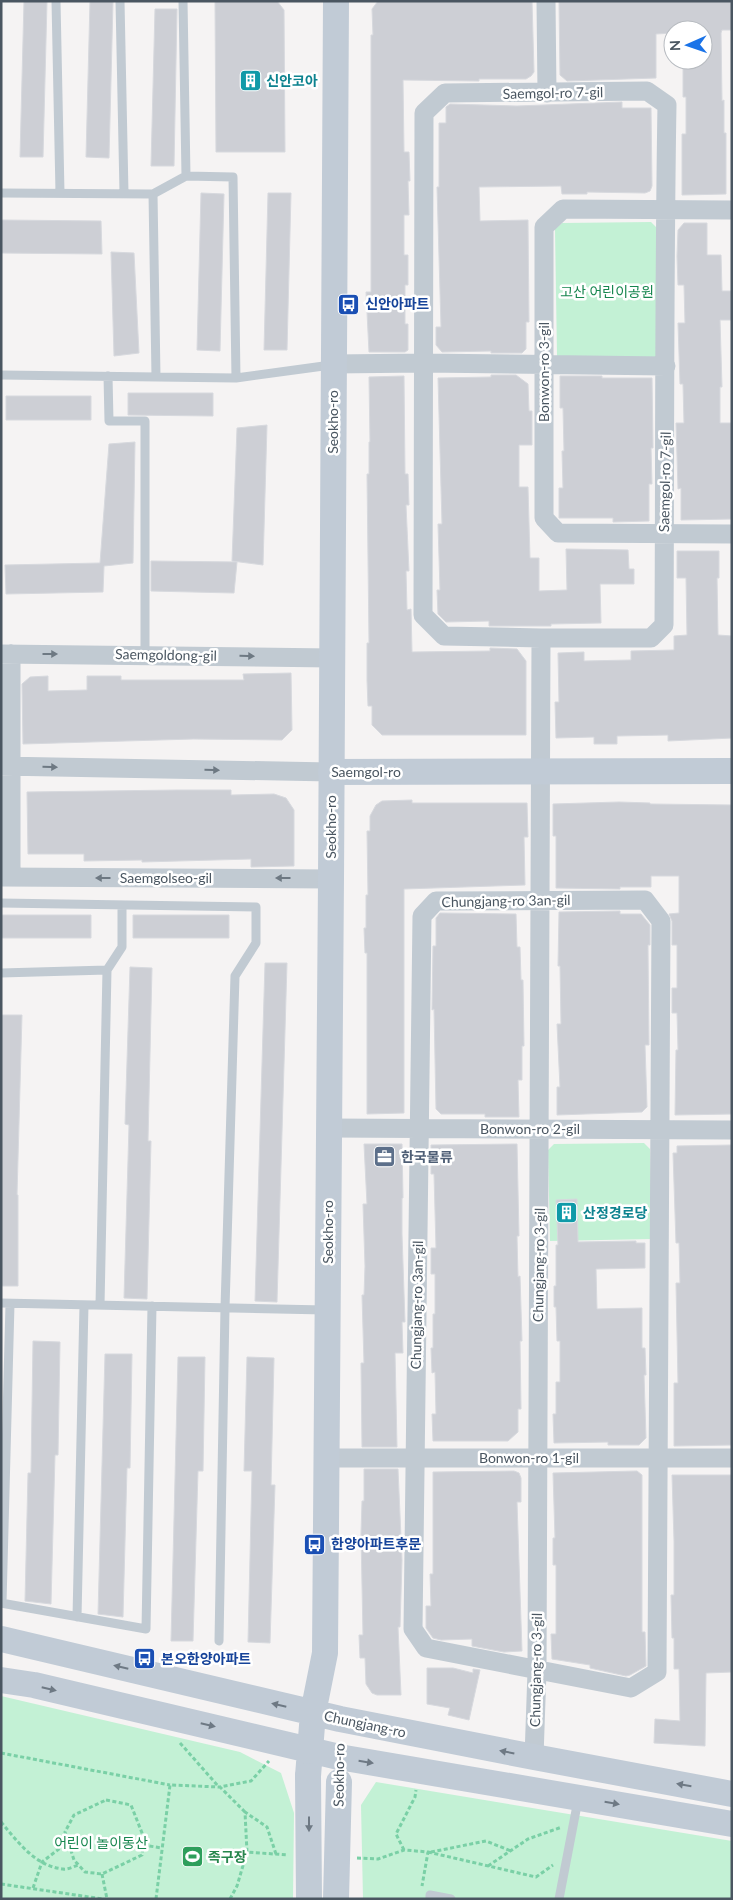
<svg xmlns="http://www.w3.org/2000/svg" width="733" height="1900" viewBox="0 0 733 1900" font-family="Lato,'Noto Sans KR',sans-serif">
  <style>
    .green { fill: #c3f1d5 }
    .building { fill: #cdcfd5; stroke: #d7d9de }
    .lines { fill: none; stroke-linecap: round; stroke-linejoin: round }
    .path { stroke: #7ad0a6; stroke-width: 3; stroke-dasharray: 4 2.5; stroke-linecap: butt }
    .lane { stroke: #c1cad2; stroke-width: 9 }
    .street { stroke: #c1cad2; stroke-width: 19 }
    .secondary { stroke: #c1cbd6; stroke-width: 26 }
    .secondary-bridge { stroke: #c1cbd6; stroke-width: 26 }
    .oneway { fill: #6e7983 }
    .oneway2 { fill: #6e7984 }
    .labels { text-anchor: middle; stroke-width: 5; stroke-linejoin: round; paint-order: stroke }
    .culture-label { font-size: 14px; font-weight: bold; fill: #0d838f; stroke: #fff; text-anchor: start }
    .street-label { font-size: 14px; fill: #4a5661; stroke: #fff }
    .park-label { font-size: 14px; fill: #17864f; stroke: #fff }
    .transit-label { font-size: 14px; font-weight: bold; fill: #164399; stroke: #fff; text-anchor: start }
    .service-label { font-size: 14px; font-weight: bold; fill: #4e5e75; stroke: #fff; text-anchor: start }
    .leisure-label { font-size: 14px; font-weight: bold; fill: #27864d; stroke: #fff; text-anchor: start }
  </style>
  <rect width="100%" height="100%" fill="#f5f3f3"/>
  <path class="green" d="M651,222l6,6 2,126 -6,7 -96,-5 -2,-127 7,-6z
    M644,1143l6,6 2,90 -102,2 -2,-91 6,-6z
    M1,1696l239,56 41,21 13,40 -1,86h-292z
    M376,1782l356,59v58h-369l-2,-94z"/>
  <path class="building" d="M24,1h23l-4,156h-23z
    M90,1h23l-4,157 -23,-1z
    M215,1h62l7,9 1,142h-69z
    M378,1h154l2,71 -3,4 -5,3h-47v2l-76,-1 1,72h5l1,29h-2l1,34h-5v40h4v30h-3v39h3v26l-3,2h-36l-3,-60h5v-257h2l-1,-26z
    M559,1h173v29h-10l-1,3 1,68 2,-1v33h2v61l-44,1v-61h4v-37h-3v-37h20v-30h-30v3l-17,1v44l-89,3 -7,-6z
    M155,9h22l-3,157h-23z
    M622,102v6h29l1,78 -2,5 -5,2 -58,-1v2h-25l-1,-8 -82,1 1,34 48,-1 1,102h-3v27l-4,4h-31v-2l-49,1 -6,-7v-18h5l-4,-140h2v-64h7v-16l4,-3 67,2z
    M201,193l23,1 -4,157 -23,-1z
    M268,193h23l-4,157h-23z
    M1,220l100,1 1,33 -101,-1z
    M684,223h23v32h14l1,36h10v29h-12l2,67h-2v36h12v96l-51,1v-32l-3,1 -2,-66h8l-1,-39h-3l-2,-61h7l-1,-38h-6l-1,-29 1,-26z
    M111,252l23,1 5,100 -25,3z
    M491,375h25l12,9 1,27h3v34h-13v42h9l2,71h9v33l28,-1 -1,-41 62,1 1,19h5v15h-34l1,39 -50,1v2h-62v-5l-43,1 -8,-8 -1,-24h3l-2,-66h4l-4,-146 53,-1z
    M404,376l1,98h3l1,31h-3l3,66h-3l1,39 4,-1 1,43 78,-1v-3l27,1 9,12v74h-144l-10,-10v-19h-4l-1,-26v-37h2l-2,-169h2v-32h1l-1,-65z
    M560,376h42v2h50l1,70h-2l1,36h-3v37l-36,1v-4h-54v-30h4l-1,-37h2l-1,-43h-3z
    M128,393h85v23l-85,-1z
    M6,396h85v24h-85z
    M267,425l-4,140 -31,-4 5,-133z
    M135,442l-2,121 -29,3 -1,26 -97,2 -1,-29 95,-2 9,-119z
    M677,551h42v27h-2l1,57 14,1v102l-64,3v-6l-51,1v8h-23v-7l-38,1 -1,-36h4l-1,-49 26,-1v9l47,-1v-9l43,-1v-14l13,-1 -1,-57h-9z
    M151,561l86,1 -3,31 -83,-2z
    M291,673l1,57 -10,10 -89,-1 -170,5 -1,-60 8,-7 18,-1v15l39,-1v-14h34v4h123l-1,-6z
    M178,790h53v5l43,-1 12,4 8,12v56l-43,1v-8l-109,3v-2l-58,1v-7h-56l-1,-62z
    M412,800v3h115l1,34h-4l1,48 -121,4v224l-37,1v-161h-2l-1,-25h2v-33h2l-1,-64h3v-15l6,-11 6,-4z
    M619,802l31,1v1l82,1v309l-57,1 1,-65h2l-1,-37h-5v-25h5v-43h-5v-24l-3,-7 10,-1v-37h-28v11h-31v2l-64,-1v-52h-3v-32z
    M620,911v3h21l9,11v20h-2l1,100h-4l2,62 -5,5 -85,3v-28h3l-3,-63h4l-1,-58h-2l1,-54z
    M440,913l76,1 1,33h3l1,33h2l1,66h-2v34h-4l1,37h-34v-3h-44l-5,-5 -2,-100 -2,1 1,-64h3v-28z
    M1,915h90v23h-90z
    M133,915h96v23h-96z
    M265,963h22l-10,339 -22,-1z
    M130,967l22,1 -4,173h3l-4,158 -23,-1 5,-173 -4,-1z
    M1,1015h21l-5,180h1v91h-17z
    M364,1144h38l1,54h-1v36l3,88h-3l1,31h-8l2,94h-35l-1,-84h3l-2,-68h2l1,-29 -2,-62h4z
    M517,1144l2,92h-2l1,41 2,-1 2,65h-2l1,68h-3v23l-10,9h-75l-1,-27h4l-1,-42 -3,1 -1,-25h2v-34h2v-40h-4v-26h5l-2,-74h-3v-29z
    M732,1145v300l-58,1v-63h4l-2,-100h4l-1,-40h-3l-3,-90h4v-7z
    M577,1199l1,43 58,-1v2h9v25l-49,1 1,40 45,-1v40h3l1,27h-2l2,63 -7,7h-31v-3l-54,1 -1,-29h3v-32h4v-41h-3l-1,-34h-2v-21h2v-41h2l-2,-45z
    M33,1341l27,1 -2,113h-3l-4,149 -26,-3 3,-128h3z
    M105,1354h27l-2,114h-3l-4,149 -25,-3z
    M178,1357h27l-2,114h-5l-5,170h-22z
    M247,1357l27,1 -3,127h4l-5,158 -22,-1 4,-171h-8z
    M364,1469h34l4,91 -2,67h-2l3,68h-24l-5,-2 -6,-9 -1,-26h-5l-1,-23h4l-2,-101 1,-33h2z
    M514,1471l5,2 2,5v24h-4l5,149 -18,1 -32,-6v-7l-31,1 -8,-2 -7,-10v-22h5l-1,-32h3v-102z
    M637,1471l5,4v157h3l1,34 -16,9 -4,1 -36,-8v-3l-38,-6 -1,-25h5v-69h-3v-27h2l-2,-65z
    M672,1475h60v197l-26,1 -1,73 -51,-3 1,-24 25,2 -1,-52h-5v-31h-2l-1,-43h3v-54z
    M427,1668h26l20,5v-4l7,1 -11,50 -21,-5 2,-7 -23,-4z"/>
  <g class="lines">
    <path class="path" d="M180,1743l39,44
      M1,1753l169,32
      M106,1800l25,5 13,33 -2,17 -40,19 -17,-2 -11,-12 -9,-28 9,-17z
      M245,1812l-25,-25 31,-6 18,-20
      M1,1822c17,20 34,44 62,47 5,1 11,-3 16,-4
      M143,1845l19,3
      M404,1850l-8,-16 19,-37 1,-7
      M428,1852l108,25 17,-12
      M431,1852l55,-11 25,10
      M276,1854l-9,-27 -22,-15 2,40 41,3
      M357,1858l21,1 26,-9 24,2 -6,34
      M488,1866l40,-27 34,-12
      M102,1874l5,25
      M1,1884l102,15
      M33,1888l9,-26 26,-20
      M156,1899l14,-114 50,2
      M230,1899l7,-13 10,-34"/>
    <path class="lane" d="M56,1l4,192
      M120,1l4,192
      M186,176l47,1 3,201
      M1,193l152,1 33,-18 -3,-175
      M153,194l3,182
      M1,375l235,3 95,-13
      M108,376l1,45h36v234
      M1,903l255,4v36l-21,33 -10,332 -6,333
      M1,973l106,-3 15,-23v-42
      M1,1303l324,7
      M100,1305l7,-335
      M1,1603l145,26 6,-323
      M2,1603l8,-299
      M77,1617l7,-312
      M430,1899v-4l21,4
      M559,1899l19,-99"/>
    <path class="street" d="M546,1l1,92
      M732,210l-169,-1 -19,18v291l14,15 174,1
      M333,364l91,-1 242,3
      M1,654l331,4
      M11,654v223
      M1,766l330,6
      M1,877l330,2
      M645,900l16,21 -4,751 -26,16 -205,-40 -13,-19 9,-713 14,-15z
      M329,1128l403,2
      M327,1458h405
      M534,1757l3,-86 4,-1033 -97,-2 -21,-21 1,-502 21,-20 202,-2 20,14c-3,173 -2,347 -3,520l-13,13h-110"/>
    <path class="secondary" d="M331,772l401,-1
      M1,1639l339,80 194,38 198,37
      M1,1680l33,5 305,72 393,67
      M308,1776l5,-63 12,-60 6,-774 5,-878"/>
    <path class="secondary-bridge" d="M308,1776l1,123
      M336,1899l3,-117"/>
  </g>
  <defs><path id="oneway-solid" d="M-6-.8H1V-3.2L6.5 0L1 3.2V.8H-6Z" transform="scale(1.25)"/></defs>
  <g class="oneway">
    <use href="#oneway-solid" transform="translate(50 654)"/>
    <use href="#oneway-solid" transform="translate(247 656) rotate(1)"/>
    <use href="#oneway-solid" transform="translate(50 767) rotate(1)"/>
    <use href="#oneway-solid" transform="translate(212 770) rotate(1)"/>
    <use href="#oneway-solid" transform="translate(103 878) rotate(-180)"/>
    <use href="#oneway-solid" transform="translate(283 878) rotate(-180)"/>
  </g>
  <g class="oneway2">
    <use href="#oneway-solid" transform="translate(121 1667) rotate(-167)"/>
    <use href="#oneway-solid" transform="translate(49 1689) rotate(13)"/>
    <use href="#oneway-solid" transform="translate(279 1705) rotate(-167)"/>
    <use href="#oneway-solid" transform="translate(208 1725) rotate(13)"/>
    <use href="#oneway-solid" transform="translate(507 1752) rotate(-169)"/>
    <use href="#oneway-solid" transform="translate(366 1762) rotate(9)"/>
    <use href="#oneway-solid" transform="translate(684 1785) rotate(-170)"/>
    <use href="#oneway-solid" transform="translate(612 1803) rotate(10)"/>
    <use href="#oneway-solid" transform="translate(309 1824) rotate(90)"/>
  </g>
  <defs>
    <symbol id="building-square" viewBox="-11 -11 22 22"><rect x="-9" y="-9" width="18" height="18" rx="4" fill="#0f9aa8" stroke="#fff"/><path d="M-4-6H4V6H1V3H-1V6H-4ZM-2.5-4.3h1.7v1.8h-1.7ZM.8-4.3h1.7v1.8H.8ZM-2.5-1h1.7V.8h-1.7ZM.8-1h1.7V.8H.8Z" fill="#fff"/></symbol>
    <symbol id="bus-square" viewBox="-11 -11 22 22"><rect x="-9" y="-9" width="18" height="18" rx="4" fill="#1a4fb4" stroke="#fff"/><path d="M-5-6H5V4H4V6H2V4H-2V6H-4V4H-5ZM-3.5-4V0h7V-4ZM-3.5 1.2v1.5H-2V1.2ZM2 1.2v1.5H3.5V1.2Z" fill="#fff"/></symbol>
    <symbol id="office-square" viewBox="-11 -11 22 22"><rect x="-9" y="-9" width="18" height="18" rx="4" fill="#5c6f8a" stroke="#fff"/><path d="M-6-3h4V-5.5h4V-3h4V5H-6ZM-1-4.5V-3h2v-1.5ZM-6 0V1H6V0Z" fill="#fff"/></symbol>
    <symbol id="stadium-square" viewBox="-11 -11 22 22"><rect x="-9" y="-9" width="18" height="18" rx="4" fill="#2e9e5b" stroke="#fff"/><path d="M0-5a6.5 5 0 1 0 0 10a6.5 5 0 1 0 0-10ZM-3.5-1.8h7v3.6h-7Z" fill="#fff"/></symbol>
  </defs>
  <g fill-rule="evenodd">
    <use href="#building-square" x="238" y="68" width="25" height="25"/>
    <use href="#bus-square" x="336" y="292" width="25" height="25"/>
    <use href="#office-square" x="372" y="1144" width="25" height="25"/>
    <use href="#building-square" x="554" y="1200" width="25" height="25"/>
    <use href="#bus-square" x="302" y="1532" width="25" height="25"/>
    <use href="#bus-square" x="132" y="1646" width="25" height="25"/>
    <use href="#stadium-square" x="180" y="1844" width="25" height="25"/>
  </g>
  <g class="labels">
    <g class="culture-label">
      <text x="266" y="86">신안코아</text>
      <text x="583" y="1218">산정경로당</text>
    </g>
    <g class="street-label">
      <text transform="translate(553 93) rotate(-1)" y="5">Saemgol-ro 7-gil</text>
      <text transform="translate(544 372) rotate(-90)" y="5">Bonwon-ro 3-gil</text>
      <text transform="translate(333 422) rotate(-90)" y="5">Seokho-ro</text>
      <text transform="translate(665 482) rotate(-89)" y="5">Saemgol-ro 7-gil</text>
      <text transform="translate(166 655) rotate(1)" y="5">Saemgoldong-gil</text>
      <text x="366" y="777">Saemgol-ro</text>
      <text transform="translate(331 827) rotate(-90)" y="5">Seokho-ro</text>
      <text x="166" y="883">Saemgolseo-gil</text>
      <text transform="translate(506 901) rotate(-1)" y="5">Chungjang-ro 3an-gil</text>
      <text x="530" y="1134">Bonwon-ro 2-gil</text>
      <text transform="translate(328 1232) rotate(-90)" y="5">Seokho-ro</text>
      <text transform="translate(539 1265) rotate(-89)" y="5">Chungjang-ro 3-gil</text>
      <text transform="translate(417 1305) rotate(-89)" y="5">Chungjang-ro 3an-gil</text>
      <text x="529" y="1463">Bonwon-ro 1-gil</text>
      <text transform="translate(536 1670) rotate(-89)" y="5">Chungjang-ro 3-gil</text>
      <text transform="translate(365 1724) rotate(12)" y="5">Chungjang-ro</text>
      <text transform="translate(339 1775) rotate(-89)" y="5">Seokho-ro</text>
    </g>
    <g class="park-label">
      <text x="607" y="297">고산 어린이공원</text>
      <text x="101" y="1848">어린이 놀이동산</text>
    </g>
    <g class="transit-label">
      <text x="365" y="309">신안아파트</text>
      <text x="331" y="1549">한양아파트후문</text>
      <text x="161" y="1664">본오한양아파트</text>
    </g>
    <g class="service-label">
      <text x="401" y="1162">한국물류</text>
    </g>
    <g class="leisure-label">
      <text x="208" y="1862">족구장</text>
    </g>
  </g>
  <rect width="733" height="1900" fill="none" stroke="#4a5661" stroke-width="5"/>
  <g transform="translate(688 45) rotate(268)"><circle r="24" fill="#ffffff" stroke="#b7bbc0"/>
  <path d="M0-4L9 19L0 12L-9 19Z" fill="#1a73e8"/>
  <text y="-8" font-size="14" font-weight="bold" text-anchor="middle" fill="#4a5661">N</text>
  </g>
</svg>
